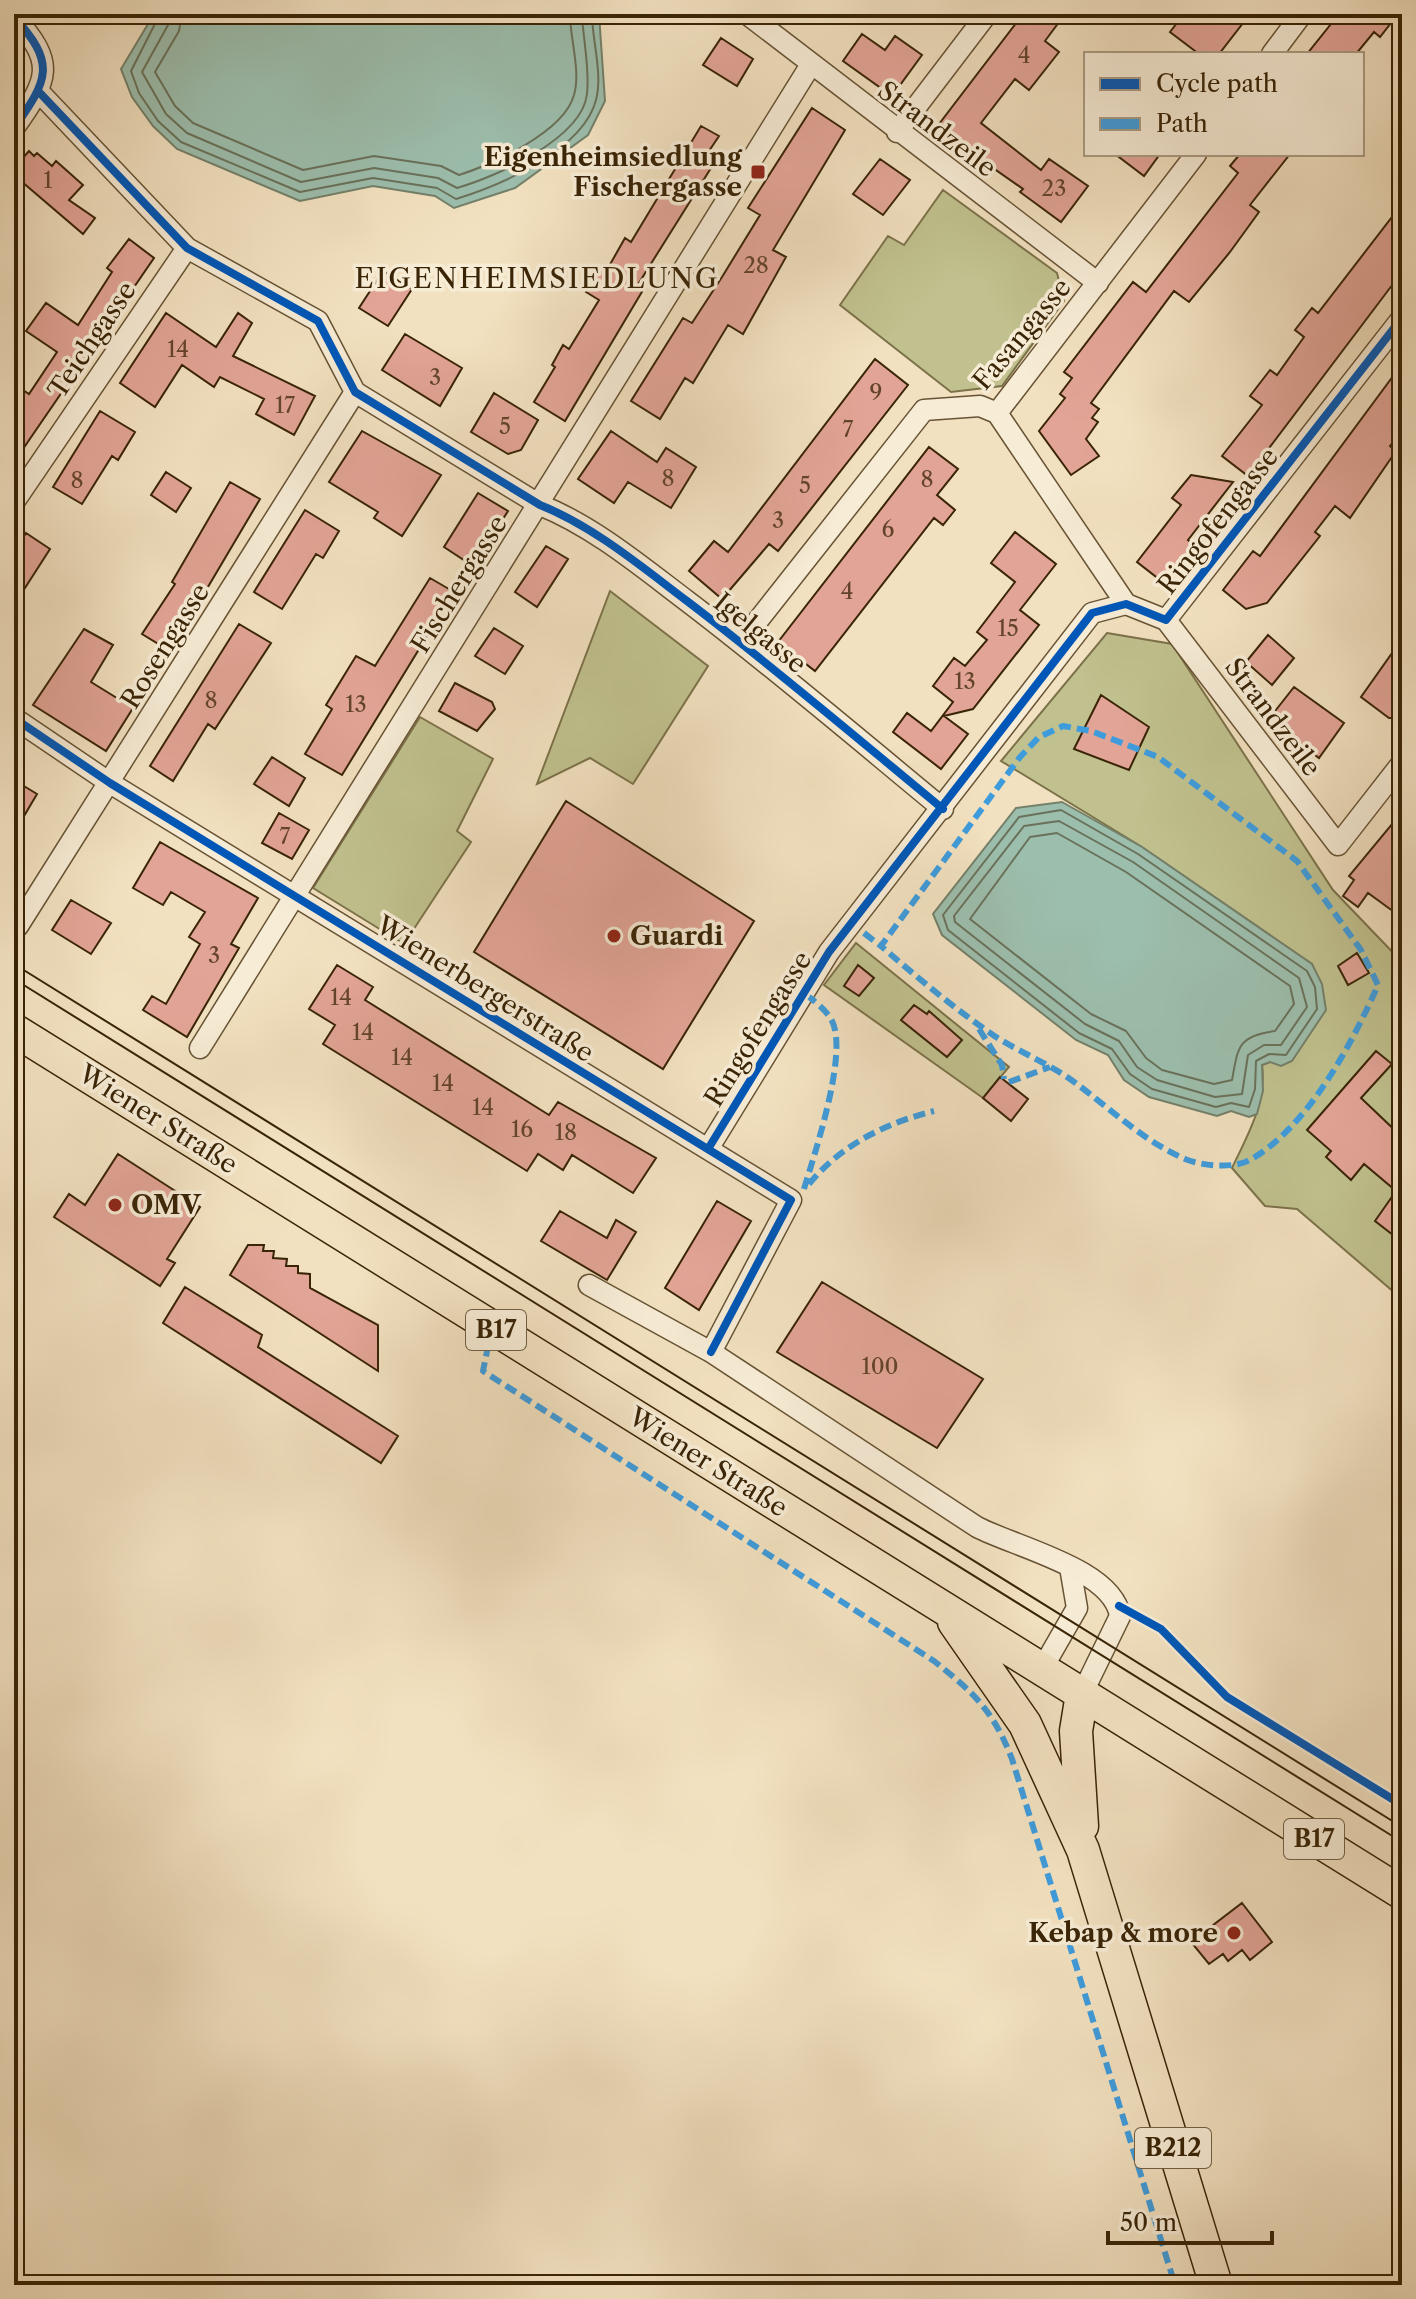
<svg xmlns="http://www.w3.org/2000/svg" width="1416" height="2299" viewBox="0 0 1416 2299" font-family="'Libre Caslon Text',serif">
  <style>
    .green { fill: #c0c18e; stroke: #7c724a; stroke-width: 2 }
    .water { fill: #9cbead; stroke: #74806a; stroke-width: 2 }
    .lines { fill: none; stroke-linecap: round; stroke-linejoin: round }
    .shore { stroke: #6a715a; stroke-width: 2 }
    .building { fill: #e2a496; stroke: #392406; stroke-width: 2 }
    .minor-casing { stroke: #675334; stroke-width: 23 }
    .primary-casing { stroke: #392406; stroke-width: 35 }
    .minor { stroke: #f7ecd6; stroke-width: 20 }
    .primary { stroke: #f2e1c0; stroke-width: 32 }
    .tram { stroke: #392406; stroke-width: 2 }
    .quiet { stroke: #3e9cdd; stroke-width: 6; stroke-dasharray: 12 6; stroke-linecap: butt }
    .cycleway-casing { stroke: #f7ecd6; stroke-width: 13 }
    .cycleway { stroke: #0057b8; stroke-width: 8 }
    .poi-dot { fill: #8f2418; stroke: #f7ecd6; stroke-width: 3 }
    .labels { text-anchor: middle; stroke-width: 7; stroke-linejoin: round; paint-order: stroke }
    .number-label { font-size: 22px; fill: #63442a }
    .shield { fill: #f7ecd6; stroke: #726044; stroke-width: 2 }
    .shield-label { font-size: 24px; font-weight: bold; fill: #392406 }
    .street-label { font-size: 26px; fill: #392406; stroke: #f7ecd6 }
    .poi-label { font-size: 26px; font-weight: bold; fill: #392406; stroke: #f7ecd6; text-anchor: end }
    .neighbourhood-label { font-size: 28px; letter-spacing: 2px; fill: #392406; stroke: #f7ecd6 }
  </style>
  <rect width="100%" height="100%" fill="#f2e1c0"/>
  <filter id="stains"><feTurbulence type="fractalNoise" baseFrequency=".0025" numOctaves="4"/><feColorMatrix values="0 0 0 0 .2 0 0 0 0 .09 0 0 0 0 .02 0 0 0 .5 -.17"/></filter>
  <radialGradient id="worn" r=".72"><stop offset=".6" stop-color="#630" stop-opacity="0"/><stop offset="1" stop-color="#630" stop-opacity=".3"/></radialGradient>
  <path class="green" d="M943,190l114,83 7,28 -62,85 -51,6 -111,-87 48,-69 16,9z
    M610,591l98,75 -75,118 -43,-26 -53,26z
    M1107,633l65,11 161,246 69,72v337l-105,-90 -32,-3 -33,-38c15,-32 35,-65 30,-103l8,-3 42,-98 -170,-117 -141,-86z
    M420,717l73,42 -36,72 14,11 -67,102 -91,-56z
    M856,943l153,124 -26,31 -159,-113z"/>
  <path class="water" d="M154,14h445l6,87 -17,34 -73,53 -61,20 -19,-12 -62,-10 -73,15 -123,-52 -24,-23 -21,-29 -11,-28z
    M1062,802l80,45 170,117 10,20 4,26 -34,51 -11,5 -11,-4 -8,3 1,26 -6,23 -8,3 -18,-6 -14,5 -68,-19 -25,-17 -16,-25 -32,-15 -134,-105 -9,-21 83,-106z"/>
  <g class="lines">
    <path class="shore" d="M160,14l-29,57 8,22 19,28 23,21 119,50 73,-14 64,10 19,11c45,-14 127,-49 140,-99 7,-26 -4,-60 -4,-86
      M170,14l-2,11 -26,47 24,42 21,19 114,49 73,-14 64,10 19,10c38,-11 125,-49 130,-94 3,-26 -4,-54 -5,-80
      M182,14l-3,17 -24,41 20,34 18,17 110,47 71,-14 67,10 18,9c34,-11 105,-43 115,-80 7,-24 -4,-56 -4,-81
      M1061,810l77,44 169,117 8,16 2,22 -31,46 -17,-1 -13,7 -1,28 -6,18 -18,-4 -15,4 -64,-18 -22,-15 -18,-25 -33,-16 -131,-103 -5,-15 76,-98z
      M1059,821l74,41 166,116 8,29 -26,38h-17l-16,10 -6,39 -27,3 -58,-17 -20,-13 -18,-26 -34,-17 -130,-102 -1,-6 70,-90z
      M1057,833l69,39 164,114 4,18 -19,27c-38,5 -37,17 -43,49l-18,4 -52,-14 -16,-12 -20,-27 -35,-17 -121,-95 60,-82z"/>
  </g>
  <path class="building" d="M1023,14h42l-20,27 14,11 -30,38 -14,-11 -34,44 60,47 8,-11 39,27 -27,36 -41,-30 3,-3 -87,-61z
    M1184,14h66l-31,40h-20l-29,-22z
    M1339,14h59l-18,23 -6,-5 -18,22h-49z
    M862,34l23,16 10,-14 27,19 -30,41 -49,-35z
    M721,38l32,21 -16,27 -34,-21z
    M812,108l33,22 -72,120 13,7 -43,77 -15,-9 -35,58 -8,-5 -25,41 -29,-18 52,-83 9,5 30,-46 38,-62 -12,-7z
    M701,126l18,10 -12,18 9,6 -79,126 6,4 -78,131 -31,-19 21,-35 -3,-2 11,-20 6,4 30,-49 -13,-8 16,-27 6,3 17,-30 6,4z
    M29,151l5,5 3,-3 15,13 4,-5 27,24 -14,15 26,18 -12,16 -69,-59v-7z
    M1115,154h45l-16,22z
    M1240,154h50l-40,51 9,7 -29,40 -41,50 -15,-11 -83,112 8,6 -7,9 6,4 -12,17 13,17 -28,19 -32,-44 26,-33 -5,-4 12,-16 -8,-6 69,-90 13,10 92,-119 -8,-7z
    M880,159l30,21 -27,35 -30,-21z
    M1402,204v68l-154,204 -26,-20 40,-51 -12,-9 20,-26 7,5 27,-38 -9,-7 17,-22 6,5z
    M129,239l25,19 -140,204v-78l15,10 28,-42 -31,-21 20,-28 32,22 34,-53 -5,-4z
    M383,271l29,18 -24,37 -29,-18z
    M166,313l50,34 22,-34 14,10 -19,33 82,40 -21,39 -38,-21 8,-15 -44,-22 -6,10 -32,-22 -27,42 -35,-24z
    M405,334l57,34 -22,38 -58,-36z
    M875,359l33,26 -130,166 -9,-7 -47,55 -33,-28 25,-30 14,11z
    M1402,364v66l-12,16 6,5 -46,67 -15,-12 -20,26 5,4 -53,67 -21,6 -23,-19 30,-39 7,5z
    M494,393l44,27 -17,30 -13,4 -37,-22z
    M100,411l35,21 -17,28 -6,-4 -30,48 -29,-17z
    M362,431l79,44 -39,61 -28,-18 4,-6 -49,-30z
    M611,431l46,31 9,-14 30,19 -25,41 -43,-26 -14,21 -36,-24z
    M929,447l29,22 -21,26 18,15 -12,15 -9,-7 -119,153 -37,-29z
    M166,472l25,16 -15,24 -25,-17z
    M1191,475l42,7 -45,58 6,5 -30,38 -27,-21 44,-57 -9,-7z
    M230,482l30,17 -90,152 -28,-17 33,-50 -3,-2z
    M478,493l30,18 -35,55 -29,-19z
    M305,510l34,21 -16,27 -7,-4 -34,55 -28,-17z
    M1015,532l41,32 -36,46 19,15 -66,84 -29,7 24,18 -27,35 -48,-37 14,-19 24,18 22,-29 -20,-16 21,-28 11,8 22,-26 -10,-8 38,-50 -24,-19z
    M26,533l24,16 -36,56v-54z
    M546,546l22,13 -31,48 -22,-15z
    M430,578l24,14 -112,183 -37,-21 27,-45 -6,-4 30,-49 19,10z
    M239,624l32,19 -56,86 -7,-5 -35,57 -23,-15z
    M494,628l29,18 -18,28 -30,-18z
    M84,629l29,16 -22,37 42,26 -27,43 -73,-46z
    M1268,635l26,23 -22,27 -26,-23z
    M1402,639v79h-13l-28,-21z
    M455,683l37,19 3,7 -18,22 -38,-20z
    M1294,687l50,36 -25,35 -32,-24 4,-5 -19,-14z
    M1101,695l48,32 -20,43 -55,-21z
    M272,757l33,21 -16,28 -35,-22z
    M14,780l23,14 -23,39z
    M566,801l188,120 -91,148 -189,-117z
    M1402,812v90l-8,10 -26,-19 -10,14 -15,-11 11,-16 -5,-4z
    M279,813l30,17 -17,29 -30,-16z
    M160,842l98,56 -27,46 8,4 -52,89 -44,-27 9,-14 14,8 34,-60 -11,-7 16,-25 -34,-20 -8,13 -30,-17z
    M71,900l40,23 -20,31 -39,-24z
    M1357,953l12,20 -21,12 -10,-19z
    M337,965l36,22 -8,13 184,115 9,-13 98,56 -23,35 -61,-38 -9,15 -25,-16 -11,17 -204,-127 12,-19 -26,-16z
    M858,965l16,13 -15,18 -15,-10z
    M914,1005l13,9 2,-3 33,29 -15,17 -46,-37z
    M1376,1051l16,13 -31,34 41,39v105l-27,-21 21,-30 -32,-27 -13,16 -25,-23 5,-6 -24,-21z
    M1000,1077l28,22 -17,22 -28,-23z
    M118,1154l82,53 -33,52 8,4 -15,23 -106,-69 15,-23 16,11z
    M717,1201l34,20 -52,89 -34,-22z
    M560,1211l47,27 9,-18 20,12 -29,48 -66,-39z
    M248,1245h16l-1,6h11l-1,7 14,1 -1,7h12v7l12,1v14l68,37v46l-148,-96z
    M822,1282l161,97 -46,69 -160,-96z
    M185,1287l77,48 -4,12 140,89 -17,27 -218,-140z
    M1242,1903l30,39 -22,18 -8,-10 -14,11 -5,-7 -14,10 -18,-22z"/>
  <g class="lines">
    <defs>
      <path id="minor" d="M747,14l351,269
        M14,17c42,46 35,62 0,111
        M1272,54l30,-40
        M39,92l148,156 131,73 37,71 185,113c53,21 102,62 147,96 88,67 171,138 256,208
        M897,132l90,-118
        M997,413l129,191
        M14,502l173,-254
        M1166,620l172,225 64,-82
        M741,642l183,-232 56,-4 17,7 199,-259
        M14,718l96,65 681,417 -80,152
        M14,927l4,-1 337,-534
        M200,1048l610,-982
        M708,1149l121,-197 263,-339 34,-9 40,16 236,-302
        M589,1285l122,67 266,175c38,20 136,42 143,89l-38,78
        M1042,1669l35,-61 -7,-41"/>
      <path id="primary" d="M14,1030l1388,863
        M954,1622l71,102 58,126 133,435
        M1082,1826l-6,-95 6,-37"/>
    </defs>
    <use href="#minor" class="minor-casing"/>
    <use href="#primary" class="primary-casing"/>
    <use href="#minor" class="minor"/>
    <use href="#primary" class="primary"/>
    <path class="tram" d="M14,964l1388,863
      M14,979l1388,863"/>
    <path class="quiet" d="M864,933l17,13 139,-189 19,-20 24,-11 28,5 67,26 139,104 64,89 17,35c-26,59 -70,142 -128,175 -17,9 -48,6 -65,-1 -44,-19 -77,-53 -115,-80 -23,-16 -50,-27 -74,-42 -40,-27 -78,-59 -115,-91
      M979,1029l23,36 2,14
      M1009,1082l41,-15
      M809,1184c32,-39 77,-61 125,-73
      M804,1189c10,-34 46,-139 27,-170 -6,-10 -18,-19 -27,-26
      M492,1327l-9,44 451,290c40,32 59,49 78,98l163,526"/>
    <defs>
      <path id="cycleway" d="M14,17c42,46 35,62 0,111
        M39,92l148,156 131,73 37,71 185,113c53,21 102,62 147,96 88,67 171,138 256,208
        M14,718l96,65 681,417 -80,152
        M708,1149l121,-197 263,-339 34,-9 40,16 236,-302
        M1119,1606l42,23 66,68 175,108"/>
    </defs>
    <use href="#cycleway" class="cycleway-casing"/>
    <use href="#cycleway" class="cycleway"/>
  </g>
  <g class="poi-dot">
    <rect x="750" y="164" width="16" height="16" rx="4"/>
    <circle cx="614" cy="936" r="8"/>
    <circle cx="115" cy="1205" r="8"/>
    <circle cx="1234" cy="1933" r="8"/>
  </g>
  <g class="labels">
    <g class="number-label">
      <text x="1024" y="63">4</text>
      <text x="48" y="188">1</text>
      <text x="1054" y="196">23</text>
      <text x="756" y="273">28</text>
      <text x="178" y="357">14</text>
      <text x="435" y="385">3</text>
      <text x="876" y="400">9</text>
      <text x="285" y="413">17</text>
      <text x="505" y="434">5</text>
      <text x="848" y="437">7</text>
      <text x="668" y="486">8</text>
      <text x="927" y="487">8</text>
      <text x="77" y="488">8</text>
      <text x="805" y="493">5</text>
      <text x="778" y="528">3</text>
      <text x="888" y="537">6</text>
      <text x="847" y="599">4</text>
      <text x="1008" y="636">15</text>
      <text x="965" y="689">13</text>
      <text x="211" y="708">8</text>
      <text x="356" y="712">13</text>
      <text x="285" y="844">7</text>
      <text x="214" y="963">3</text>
      <text x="341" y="1005">14</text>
      <text x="363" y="1040">14</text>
      <text x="402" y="1065">14</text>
      <text x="443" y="1091">14</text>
      <text x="483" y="1115">14</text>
      <text x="522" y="1137">16</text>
      <text x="566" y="1140">18</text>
      <text x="880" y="1374">100</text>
    </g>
    <g class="shield">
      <rect x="466" y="1310" width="60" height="40" rx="6"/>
      <rect x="1284" y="1819" width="60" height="40" rx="6"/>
      <rect x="1135" y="2128" width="76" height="40" rx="6"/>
    </g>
    <g class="shield-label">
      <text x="496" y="1338">B17</text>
      <text x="1314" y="1847">B17</text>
      <text x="1173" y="2156">B212</text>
    </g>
    <g class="street-label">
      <text transform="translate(937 129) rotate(37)" y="9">Strandzeile</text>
      <text transform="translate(1022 334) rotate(-50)" y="9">Fasangasse</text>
      <text transform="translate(92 340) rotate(-56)" y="9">Teichgasse</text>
      <text transform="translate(1218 521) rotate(-52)" y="9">Ringofengasse</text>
      <text transform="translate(459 584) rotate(-58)" y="9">Fischergasse</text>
      <text transform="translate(760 633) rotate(39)" y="9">Igelgasse</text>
      <text transform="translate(165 646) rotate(-58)" y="9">Rosengasse</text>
      <text transform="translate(1273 717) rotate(53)" y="9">Strandzeile</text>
      <text transform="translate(485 989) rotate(32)" y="9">Wienerbergerstraße</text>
      <text transform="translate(758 1029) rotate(-58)" y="9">Ringofengasse</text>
      <text transform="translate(158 1119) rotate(32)" y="9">Wiener Straße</text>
      <text transform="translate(708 1462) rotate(32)" y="9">Wiener Straße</text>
    </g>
    <g class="poi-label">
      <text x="742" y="166">Eigenheimsiedlung<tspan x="742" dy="30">Fischergasse</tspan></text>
      <text x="630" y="945" text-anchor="start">Guardi</text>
      <text x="131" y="1214" text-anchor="start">OMV</text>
      <text x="1218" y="1942">Kebap &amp; more</text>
    </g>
    <g class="neighbourhood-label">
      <text x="537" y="288">EIGENHEIMSIEDLUNG</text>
    </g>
  </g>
  <rect width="1416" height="2299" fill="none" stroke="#f2e1c0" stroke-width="48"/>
  <rect x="16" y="16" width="1384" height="2267" fill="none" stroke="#392406" stroke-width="4"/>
  <rect x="24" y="24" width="1368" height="2251" fill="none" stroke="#392406" stroke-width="2"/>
  <rect x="1084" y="52" width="280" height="104" fill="#f7ecd6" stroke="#ab9c83" stroke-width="2"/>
  <rect x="1100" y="78" width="40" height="12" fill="#0057b8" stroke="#ab9c83" stroke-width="2"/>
  <text x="1156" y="92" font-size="24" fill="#392406">Cycle path</text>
  <rect x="1100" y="118" width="40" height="12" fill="#3e9cdd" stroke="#ab9c83" stroke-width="2"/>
  <text x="1156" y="132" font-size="24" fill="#392406">Path</text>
  <path d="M1108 2231v12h164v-12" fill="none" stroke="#392406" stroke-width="4"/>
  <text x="1120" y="2231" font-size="24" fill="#392406" stroke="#f7ecd6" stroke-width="6" paint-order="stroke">50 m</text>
  <rect width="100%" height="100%" filter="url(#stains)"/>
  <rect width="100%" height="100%" fill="url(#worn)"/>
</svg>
